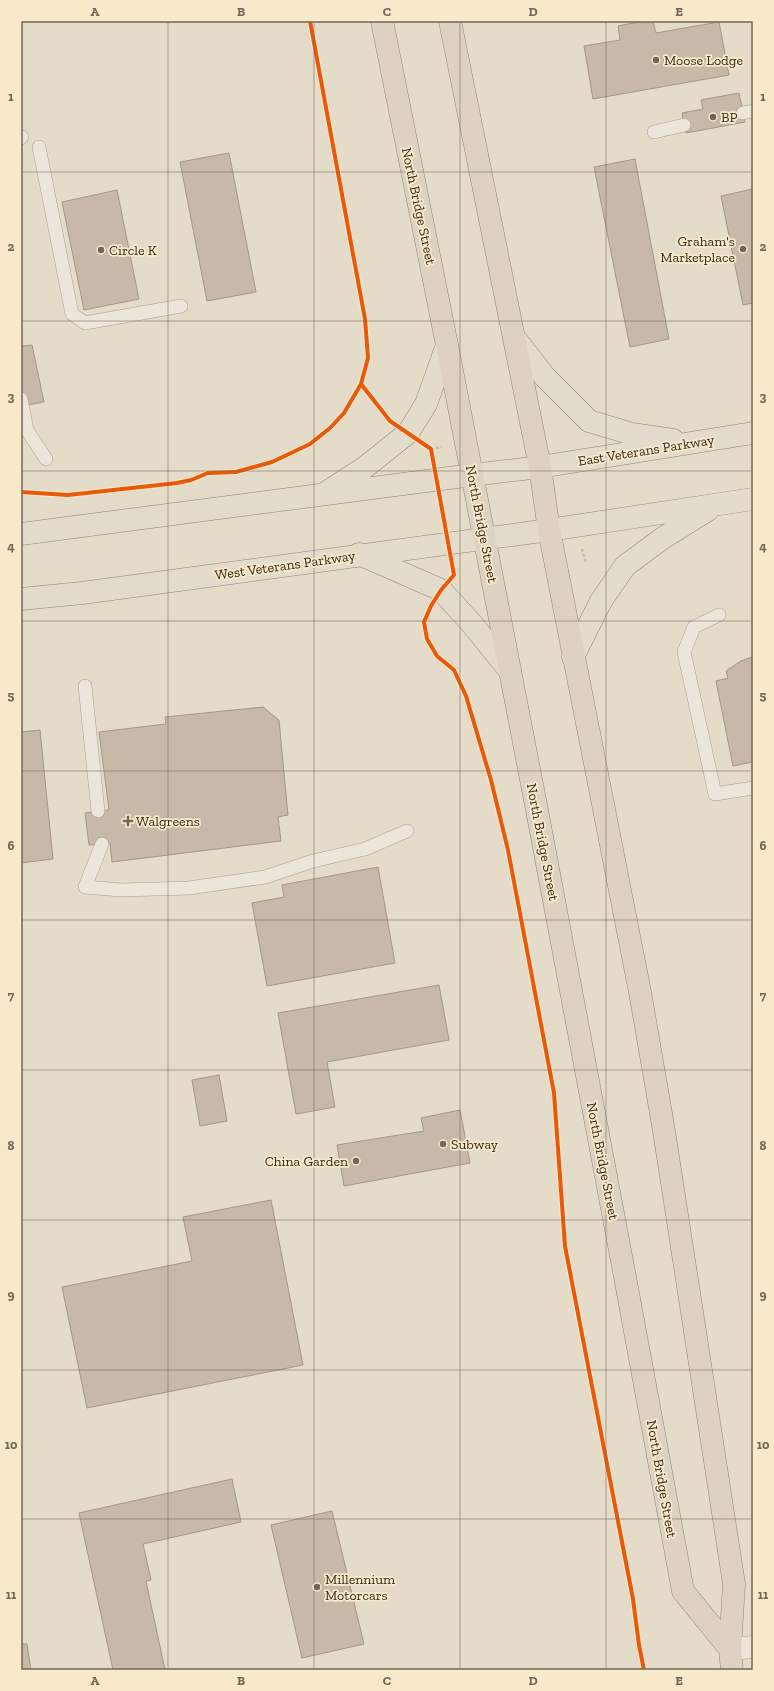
<svg xmlns="http://www.w3.org/2000/svg" width="774" height="1691" viewBox="0 0 774 1691" font-family="'Zilla Slab',serif">
  <style>
    .building { fill: #c8b8a8; stroke: #a49688 }
    .lines { fill: none; stroke-linecap: round; stroke-linejoin: round }
    .service-casing { stroke: #a99f92; stroke-width: 14 }
    .minor-casing { stroke: #a99f92; stroke-width: 23 }
    .primary-casing { stroke: #8e8579; stroke-width: 23 }
    .trunk-casing { stroke: #8e8579; stroke-width: 23 }
    .path { stroke: #c3bcb1; stroke-width: 2.5; stroke-dasharray: 3 2; stroke-linecap: butt }
    .service { stroke: #ebe5da; stroke-width: 13 }
    .minor { stroke: #ebe5da; stroke-width: 22 }
    .primary { stroke: #e3dbcb; stroke-width: 22 }
    .trunk { stroke: #ddd2c2; stroke-width: 22 }
    .cycleway-casing { stroke: #f8e9cb; stroke-width: 6 }
    .cycleway { stroke: #e8590c; stroke-width: 4 }
    .grid { fill: none; stroke: #746657; stroke-width: 1; stroke-opacity: 0.55 }
    .poi-dot { fill: #746657; stroke: #f8e9cb; stroke-width: 1.5 }
    .labels { text-anchor: middle; stroke-width: 3.5; stroke-linejoin: round; paint-order: stroke }
    .poi-label { font-size: 14px; fill: #37271a; stroke: #f8e9cb; text-anchor: start }
    .street-label { font-size: 14px; fill: #37271a; stroke: #f8e9cb }
    .neatline { fill: none; stroke: #746657; stroke-width: 1.5 }
    .grid-label { font-size: 13px; text-anchor: middle; font-weight: bold; fill: #746657 }
  </style>
  <rect width="100%" height="100%" fill="#e4dbc8"/>
  <path class="building" d="M644,21h9l3,12 63,-11 10,53 -136,24 -9,-53 36,-6 -2,-14z
    M739,93l6,29 -59,11 -4,-20 21,-4 -2,-9z
    M229,153l27,139 -49,9 -27,-139z
    M635,159l34,180 -39,8 -36,-180z
    M753,189v114l-10,2 -22,-109z
    M117,190l22,109 -55,11 -22,-108z
    M21,343h1l1,3 9,-1 12,57 -23,4z
    M752,657l1,105 -20,4 -17,-85 12,-3 -2,-7 15,-10z
    M263,707l16,13 9,95 -10,2 3,24 -169,21 -2,-19 -21,2 -4,-32 24,-3 -10,-78 67,-8 -1,-7z
    M40,730l13,129 -32,4v-131z
    M378,867l17,96 -128,23 -15,-83 32,-6 -2,-12z
    M439,985l10,55 -122,22 8,45 -39,7 -18,-101z
    M219,1075l8,46 -27,5 -8,-46z
    M460,1110l10,53 -126,23 -7,-41 87,-14 -3,-13z
    M271,1200l32,165 -216,43 -25,-121 130,-26 -9,-44z
    M232,1479l9,43 -98,22 8,36 -5,1 19,89h-52l-34,-157z
    M332,1511l32,133 -62,14 -31,-133z
    M21,1644h6l4,26h-10z"/>
  <g class="lines">
    <defs>
      <path id="service" d="M743,113l10,-2
        M654,132l30,-7
        M21,138l1,-1
        M39,147l33,167 13,9 96,-17
        M21,399l6,31 19,29
        M719,615l-25,12 -10,25 31,142 38,-6
        M85,686l13,125
        M102,844l-17,43 36,3 68,-2 76,-11 48,-16 52,-12 42,-18"/>
      <path id="minor" d="M730,1649l23,-2"/>
      <path id="primary" d="M514,337l31,40 44,44 43,13 41,6
        M327,492l37,-24 44,-35 18,-29 21,-59
        M21,534l451,-59 68,-8 213,-34
        M359,554l82,36 30,33 39,48
        M21,599l61,-6 467,-63 204,-31
        M573,657l28,-56 24,-35 38,-28 45,-28"/>
      <path id="trunk" d="M382,21l65,324 89,460 89,472 58,314 47,58
        M450,21l90,446 9,63 91,462 24,139 70,453 -4,65 2,21"/>
    </defs>
    <use href="#service" class="service-casing"/>
    <use href="#minor" class="minor-casing"/>
    <use href="#primary" class="primary-casing"/>
    <use href="#trunk" class="trunk-casing"/>
    <path class="path" d="M431,449l11,-2
      M582,549l3,11 3,2"/>
    <use href="#service" class="service"/>
    <use href="#minor" class="minor"/>
    <use href="#primary" class="primary"/>
    <use href="#trunk" class="trunk"/>
    <defs>
      <path id="cycleway" d="M361,384l29,37 41,28 23,126 -13,15 -10,16 -7,16 3,17 10,17 17,14 12,26 25,84 17,70 46,243 11,153 68,353 6,46 5,25
        M21,492l47,3 109,-12 14,-3 17,-7 28,-1 36,-10 38,-18 20,-16 14,-15 17,-29 7,-26 -3,-39 -55,-298"/>
    </defs>
    <use href="#cycleway" class="cycleway-casing"/>
    <use href="#cycleway" class="cycleway"/>
  </g>
  <path class="grid" d="M168,21v1649M314,21v1649M460,21v1649M606,21v1649M21,172h732M21,321h732M21,471h732M21,621h732M21,771h732M21,920h732M21,1070h732M21,1220h732M21,1370h732M21,1519h732"/>
  <g class="poi-dot">
    <circle cx="656" cy="60" r="4"/>
    <circle cx="713" cy="117" r="4"/>
    <circle cx="743" cy="249" r="4"/>
    <circle cx="101" cy="250" r="4"/>
    <path d="M126 815h4v4h4v4h-4v4h-4v-4h-4v-4h4z"/>
    <circle cx="443" cy="1144" r="4"/>
    <circle cx="356" cy="1161" r="4"/>
    <circle cx="317" cy="1587" r="4"/>
  </g>
  <g class="labels">
    <g class="poi-label">
      <text x="664" y="65">Moose Lodge</text>
      <text x="721" y="122">BP</text>
      <text x="735" y="246" text-anchor="end">Graham's<tspan x="735" dy="16">Marketplace</tspan></text>
      <text x="109" y="255">Circle K</text>
      <text x="136" y="826">Walgreens</text>
      <text x="451" y="1149">Subway</text>
      <text x="348" y="1166" text-anchor="end">China Garden</text>
      <text x="325" y="1584">Millennium<tspan x="325" dy="16">Motorcars</tspan></text>
    </g>
    <g class="street-label">
      <text transform="translate(419 206) rotate(78)" y="5">North Bridge Street</text>
      <text transform="translate(646 450) rotate(-9)" y="5">East Veterans Parkway</text>
      <text transform="translate(482 524) rotate(79)" y="5">North Bridge Street</text>
      <text transform="translate(285 565) rotate(-8)" y="5">West Veterans Parkway</text>
      <text transform="translate(543 842) rotate(79)" y="5">North Bridge Street</text>
      <text transform="translate(603 1161) rotate(79)" y="5">North Bridge Street</text>
      <text transform="translate(662 1479) rotate(80)" y="5">North Bridge Street</text>
    </g>
  </g>
  <rect width="774" height="1691" fill="none" stroke="#f8e9cb" stroke-width="44"/>
  <rect x="22" y="22" width="730" height="1647" class="neatline"/>
  <g class="grid-label">
    <text x="95" y="16">A</text>
    <text x="241" y="16">B</text>
    <text x="387" y="16">C</text>
    <text x="533" y="16">D</text>
    <text x="679" y="16">E</text>
    <text x="11" y="101">1</text>
    <text x="763" y="101">1</text>
    <text x="11" y="251">2</text>
    <text x="763" y="251">2</text>
    <text x="11" y="401">3</text>
    <text x="763" y="401">3</text>
    <text x="11" y="551">4</text>
    <text x="763" y="551">4</text>
    <text x="11" y="700">5</text>
    <text x="763" y="700">5</text>
    <text x="11" y="850">6</text>
    <text x="763" y="850">6</text>
    <text x="11" y="1000">7</text>
    <text x="763" y="1000">7</text>
    <text x="11" y="1150">8</text>
    <text x="763" y="1150">8</text>
    <text x="11" y="1299">9</text>
    <text x="763" y="1299">9</text>
    <text x="11" y="1449">10</text>
    <text x="763" y="1449">10</text>
    <text x="11" y="1599">11</text>
    <text x="763" y="1599">11</text>
    <text x="95" y="1685">A</text>
    <text x="241" y="1685">B</text>
    <text x="387" y="1685">C</text>
    <text x="533" y="1685">D</text>
    <text x="679" y="1685">E</text>
  </g>
</svg>
